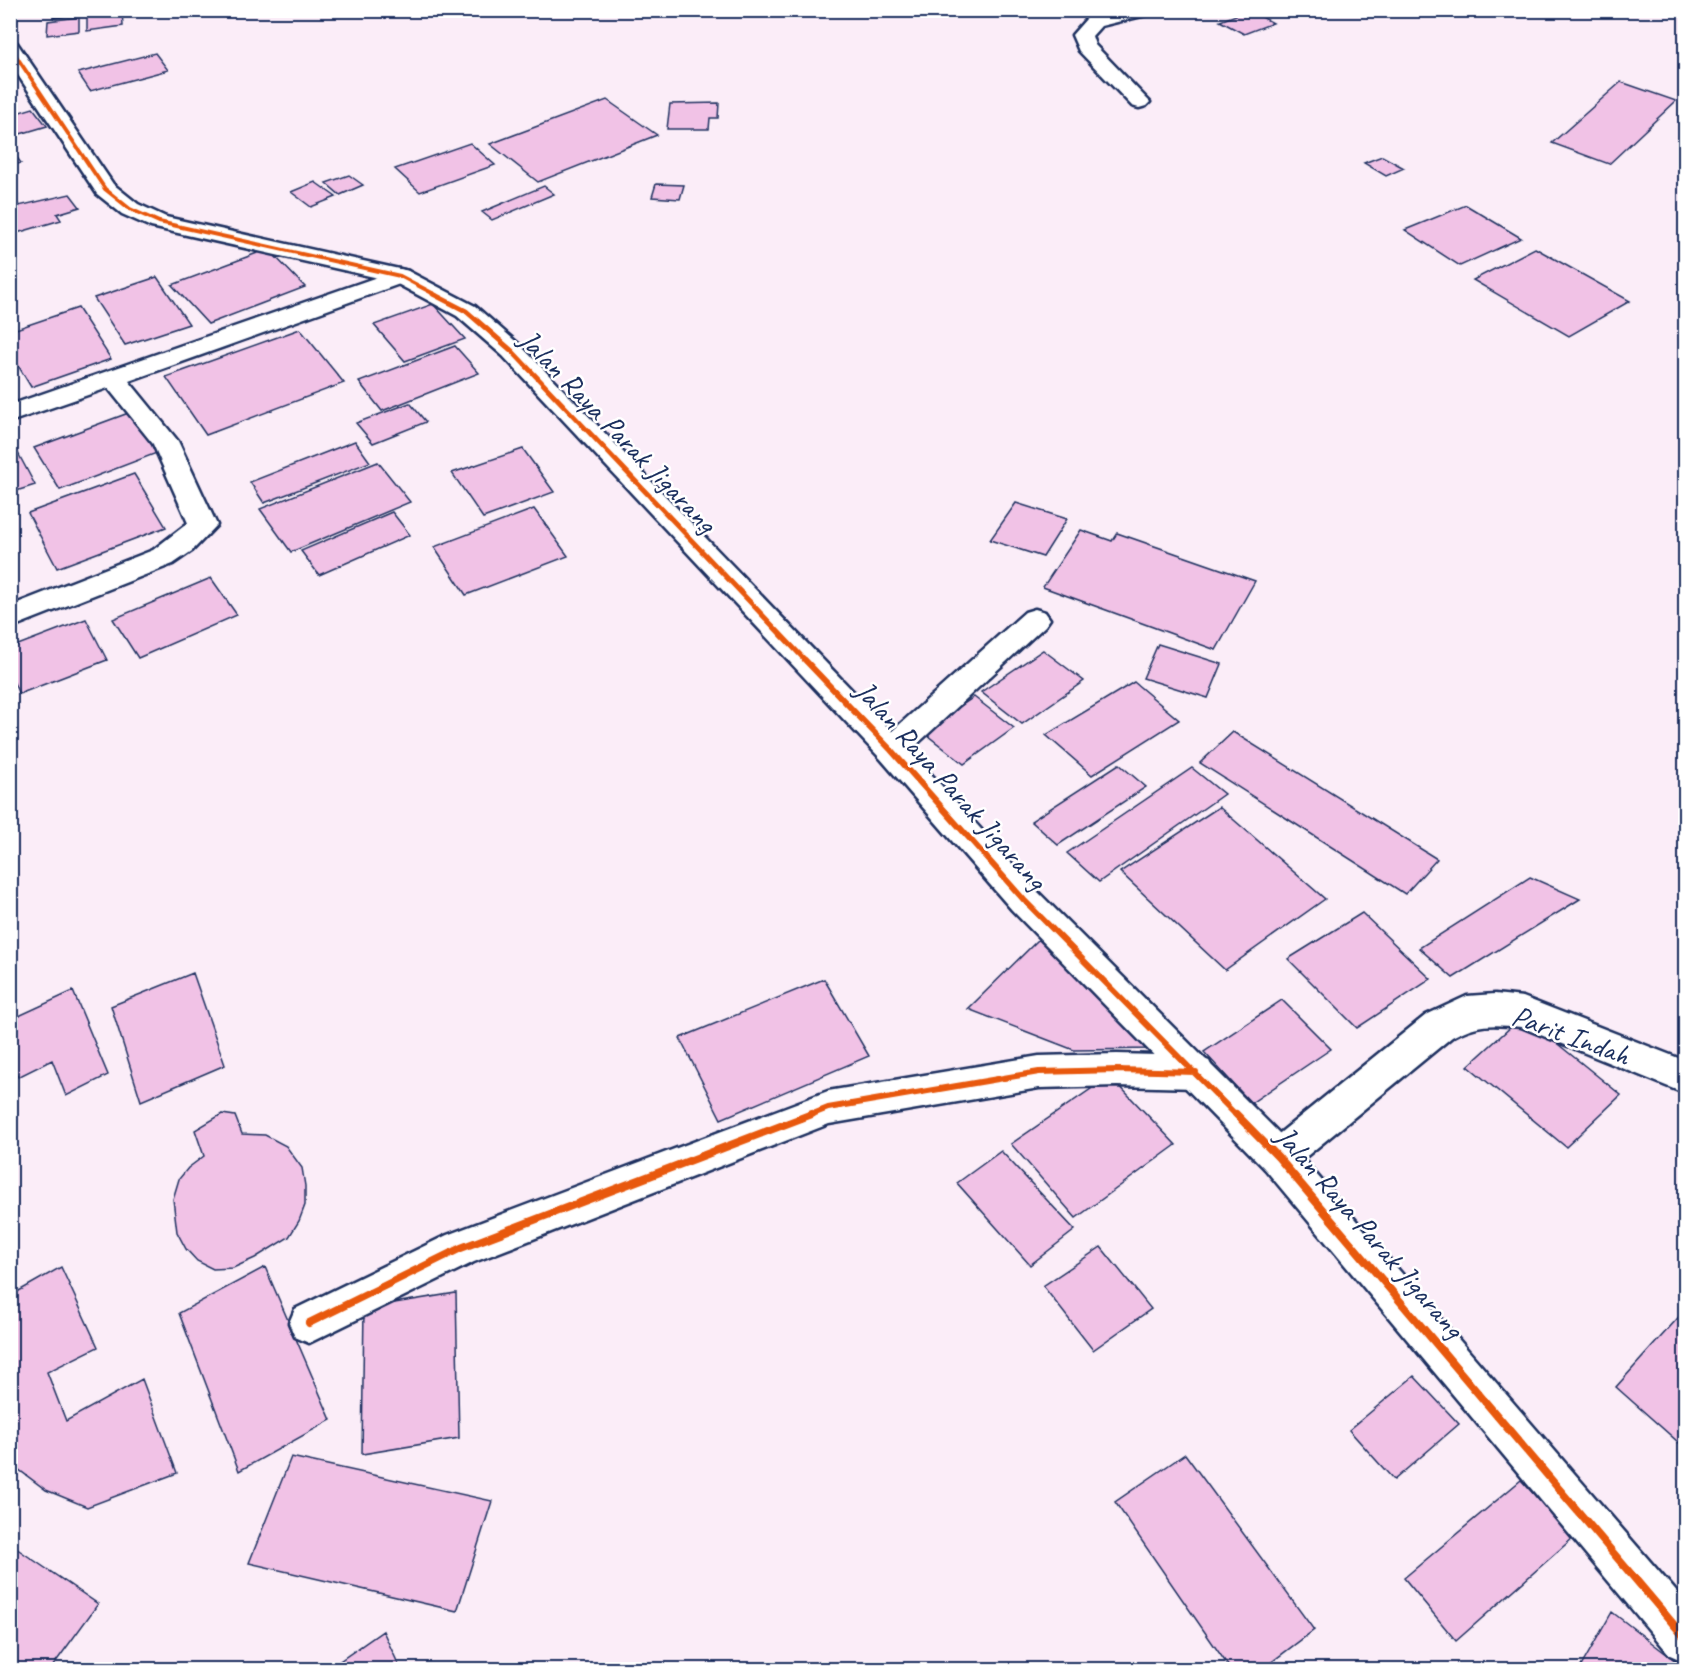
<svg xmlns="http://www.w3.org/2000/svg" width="1696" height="1680" viewBox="0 0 1696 1680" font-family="Caveat,sans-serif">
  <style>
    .building { fill: #f1c2e6; stroke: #1b2f5e; stroke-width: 1.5 }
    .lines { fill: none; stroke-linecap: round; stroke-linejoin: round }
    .street-casing { stroke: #1b2f5e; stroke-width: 5 }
    .secondary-casing { stroke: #1b2f5e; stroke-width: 5 }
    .street { fill: #fff; fill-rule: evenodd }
    .secondary { fill: #fff; fill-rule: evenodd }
    .cycleway-far3-casing { stroke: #fff; stroke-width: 6 }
    .cycleway-far2-casing { stroke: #fff; stroke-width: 8 }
    .cycleway-far1-casing { stroke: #fff; stroke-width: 10 }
    .cycleway-casing { stroke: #fff; stroke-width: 11 }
    .cycleway-far3 { stroke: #e8590c; stroke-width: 4 }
    .cycleway-far2 { stroke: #e8590c; stroke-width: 5 }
    .cycleway-far1 { stroke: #e8590c; stroke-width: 6 }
    .cycleway { stroke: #e8590c; stroke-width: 8 }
    .labels { text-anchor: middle; stroke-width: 5; stroke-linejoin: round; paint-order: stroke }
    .street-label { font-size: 30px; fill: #1b2f5e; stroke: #fff }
  </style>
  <rect width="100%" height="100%" fill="#fbedf8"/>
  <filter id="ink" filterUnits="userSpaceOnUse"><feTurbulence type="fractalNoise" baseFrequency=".0167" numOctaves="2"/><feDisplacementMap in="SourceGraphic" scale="12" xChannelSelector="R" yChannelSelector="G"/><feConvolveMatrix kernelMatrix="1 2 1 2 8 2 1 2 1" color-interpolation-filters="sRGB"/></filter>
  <g filter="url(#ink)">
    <path class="building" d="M54,10h25v4l-25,4z
      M87,10h35l1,16 -36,5z
      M1249,10l24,13 -29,11 -24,-13z
      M79,17v14l-32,4 1,-14z
      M155,53l13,17 -78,21 -12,-18z
      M1621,82l55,19 -67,63 -57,-21z
      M607,100l50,35 -119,47 -48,-38z
      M719,103l-1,15h-8l-1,11h-42l3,-25z
      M33,108l14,18 -37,11v-22z
      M470,143l25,22 -75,27 -25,-23z
      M10,148l11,15 -11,3z
      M1382,156l22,12 -18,8 -22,-13z
      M349,175l14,10 -23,10 -14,-12z
      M315,182l21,15 -25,10 -20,-15z
      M656,184l28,1 -4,14 -28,-2z
      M544,186l10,8 -62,26 -10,-8z
      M70,194l10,13 -23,7 4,6 -51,15v-39h3l6,10z
      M1466,205l55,33 -61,28 -55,-36z
      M1535,248l95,53 -61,35 -96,-56z
      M268,249l37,38 -97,37 -36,-39z
      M157,277l32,47 -64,21 -31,-47z
      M433,304l32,35 -60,22 -31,-36z
      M78,308l33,51 -80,28 -21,-35v-21z
      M300,329l44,54 -138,52 -40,-58z
      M455,346l24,27 -97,38 -23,-29z
      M410,403l16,19 -53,21 -17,-20z
      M134,411l28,40 -102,39 -26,-42z
      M10,438l25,47 -25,8z
      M355,441l15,21 -106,41 -14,-21z
      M523,449l31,43 -71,26 -31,-45z
      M378,462l32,40 -119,50 -31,-43z
      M134,474l32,53 -109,41 -29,-55z
      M1016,503l51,16 -24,38 -53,-17z
      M534,509l34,47 -102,39 -32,-48z
      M392,512l18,23 -91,40 -18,-24z
      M1081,530l31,11 5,-8 138,48 -39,69 -173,-63z
      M211,578l26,37 -99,43 -25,-39z
      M86,619l21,41 -88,34 -9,-20v-26z
      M1158,644l64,20 -14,34 -65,-20z
      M1043,650l41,31 -62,43 -41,-32z
      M1134,682l45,38 -87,55 -46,-40z
      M974,697l40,31 -50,36 -41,-32z
      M1233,732l204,127 -32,35 -205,-131z
      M1119,764l27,23 -88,58 -27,-24z
      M1192,768l32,26 -125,88 -32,-29z
      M1219,807l106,92 -100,71 -105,-98z
      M1530,877l50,22 -127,79 -34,-30z
      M1362,913l69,66 -74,49 -69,-69z
      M1039,939l115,110 -80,1 -106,-41z
      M193,973l32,92 -84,36 -30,-95z
      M824,979l45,77 -148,63 -41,-81z
      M73,991l35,84 -42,21 -14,-36 -34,17 -8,-20v-37z
      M1282,1000l49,49 -80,54 -47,-51z
      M1523,1016l98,79 -55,52 -98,-81z
      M1110,1076l66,69 -100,73 -65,-74z
      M222,1114l13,2 7,18 23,1 21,11 16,22 3,18v19l-6,16 -10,16 -34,21 -22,10 -20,1 -16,-8 -11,-12 -9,-17 -4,-33 6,-20 9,-11 16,-12 -9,-26z
      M1001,1151l74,79 -45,35 -73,-82z
      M1101,1247l50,62 -58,41 -50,-64z
      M61,1267l37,80 -51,25 19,49 76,-42 35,94 -90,34 -41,-17 -36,-27v-167z
      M265,1267l66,153 -92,51 -60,-158z
      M456,1293l3,145 -97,16 2,-146z
      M1686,1309v140l-70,-62z
      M1414,1376l45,48 -65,56 -45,-50z
      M1185,1454l129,176 -53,40h-30l-116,-168z
      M291,1457l201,44 -35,110 -208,-48z
      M1521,1480l52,58 -117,103 -52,-63z
      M10,1544l88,60 -48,66h-40z
      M1612,1612l74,57v1h-107z
      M383,1631l18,39h-74z"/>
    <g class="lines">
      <defs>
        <path id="street" d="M1117,10h35l-2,4 -49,12 -9,10 3,9 51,53 4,4 -4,4 -7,2 -7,-2 -53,-55 -7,-16 15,-17z
          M400,269l8,2 4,5 -4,5 -279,100 49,60 39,84 -25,26 -19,13 -163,64v-22l143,-56 35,-27 -35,-79 -45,-56 -98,34v-17z
          M1035,609l10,3 5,7 -5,7 -143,132 -11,4 -11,-4 -5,-8 5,-8 145,-130z
          M1495,994l28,3 163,64v33l-165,-67c-29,-3 -43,-4 -69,10l-161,132 -13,5 -13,-5 -6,-12 6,-12 161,-130 41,-19z
          M1117,1054l79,2 13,5 5,11 -5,11 -13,5 -79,-2 -78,2 -210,36 -355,138 -165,81 -14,-6 -6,-14 6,-14 152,-74 381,-144 211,-35z"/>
        <path id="secondary" d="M10,41l7,2 96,141 25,20 28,13 242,54 67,35 46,40 381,396 134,148 255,255 395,458v59l-16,-7 -405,-486 -253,-259 -132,-152 -377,-402 -46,-40 -65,-35 -241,-54 -29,-13 -25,-20 -87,-131z"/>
      </defs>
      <use href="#street" class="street-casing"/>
      <use href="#secondary" class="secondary-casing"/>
      <use href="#street" class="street"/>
      <use href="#secondary" class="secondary"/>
      <defs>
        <path id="cycleway-far3" d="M10,47l95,142 25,20 29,13 241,54 36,19"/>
        <path id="cycleway-far2" d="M433,294l33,17 46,40 294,310"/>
        <path id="cycleway-far1" d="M805,660l86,90 133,150 213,216
          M808,1116l20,-8 211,-36 78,-2 79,2"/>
        <path id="cycleway" d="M1236,1114l42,43 408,482
          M309,1323l152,-75 351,-134"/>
      </defs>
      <use href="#cycleway-far3" class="cycleway-far3-casing"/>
      <use href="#cycleway-far2" class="cycleway-far2-casing"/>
      <use href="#cycleway-far1" class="cycleway-far1-casing"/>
      <use href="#cycleway" class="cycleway-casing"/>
      <use href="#cycleway-far3" class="cycleway-far3"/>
      <use href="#cycleway-far2" class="cycleway-far2"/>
      <use href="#cycleway-far1" class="cycleway-far1"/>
      <use href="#cycleway" class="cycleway"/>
    </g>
  </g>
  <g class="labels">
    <g class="street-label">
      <text transform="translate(618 431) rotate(46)" y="10">Jalan Raya Parak Jigarang</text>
      <text transform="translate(951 785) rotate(48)" y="10">Jalan Raya Parak Jigarang</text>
      <text transform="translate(1571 1035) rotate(20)" y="10">Parit Indah</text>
      <text transform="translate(1370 1232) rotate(49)" y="10">Jalan Raya Parak Jigarang</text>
    </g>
  </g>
  <rect width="1696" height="1680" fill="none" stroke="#fff" stroke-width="36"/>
  <rect x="18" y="18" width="1660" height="1644" fill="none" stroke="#1b2f5e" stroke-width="2" filter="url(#ink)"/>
</svg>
